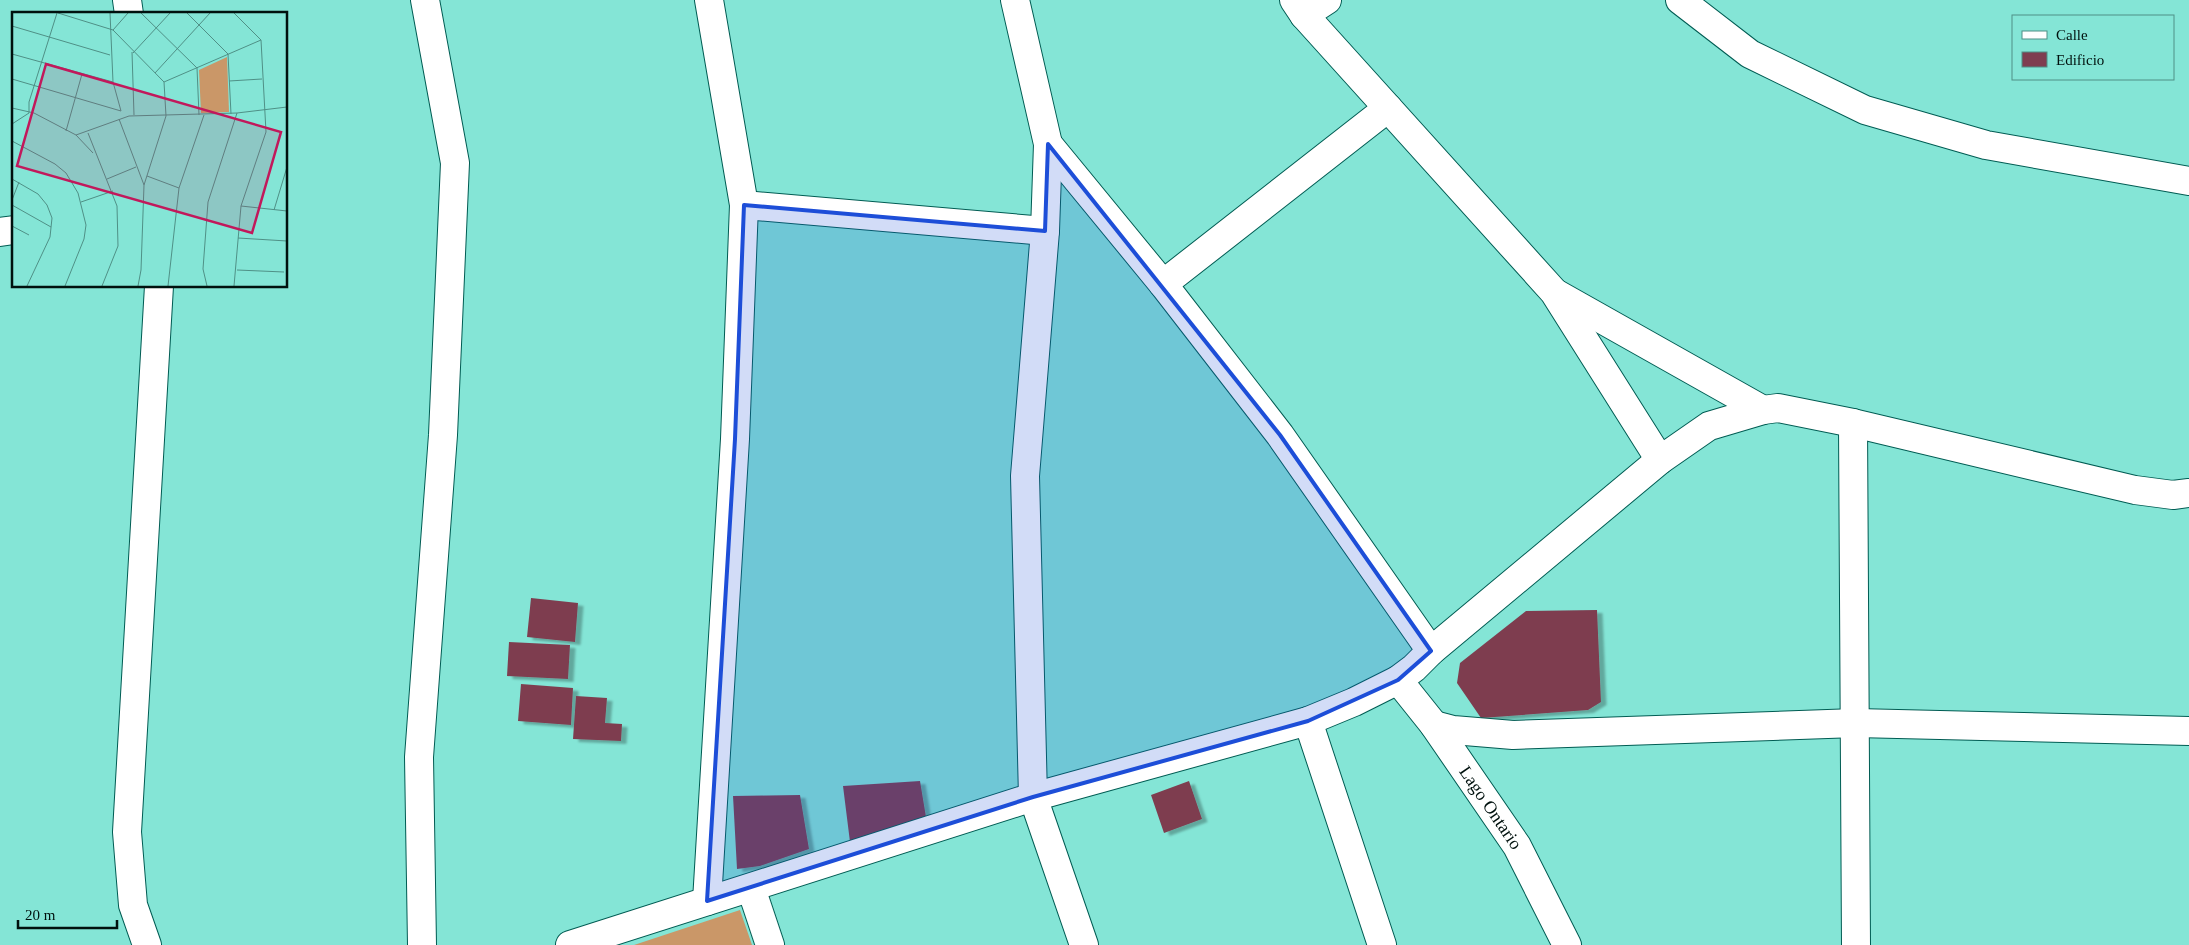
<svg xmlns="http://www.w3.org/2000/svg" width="2189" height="945" viewBox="0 0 2189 945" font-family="Georgia,serif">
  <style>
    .green { fill: #ca9768 }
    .building { fill: #7e3e50; filter: url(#shadow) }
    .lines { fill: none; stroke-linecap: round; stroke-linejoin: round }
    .minor-casing { stroke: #005c53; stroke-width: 30 }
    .minor { stroke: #fff; stroke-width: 28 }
    .marked { fill: #1d4ed8; fill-opacity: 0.2; stroke: #1d4ed8; stroke-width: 4; stroke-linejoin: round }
    .labels { text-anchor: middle; stroke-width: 5; stroke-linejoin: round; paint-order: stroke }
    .street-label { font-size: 18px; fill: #00110e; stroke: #84e5d6 }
    .inset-road { fill: none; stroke: #4f9086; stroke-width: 1 }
    .view { fill: #c2185b; fill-opacity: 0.15; stroke: #c2185b; stroke-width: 2.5 }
    .inset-edge { fill: none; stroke: #00110e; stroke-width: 2.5 }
  </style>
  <defs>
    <filter id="shadow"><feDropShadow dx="5.5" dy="3" stdDeviation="1" flood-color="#0004"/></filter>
  </defs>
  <rect width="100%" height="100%" fill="#84e5d6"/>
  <path class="green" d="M740,910l12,35h-118z"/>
  <path class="building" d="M531,598l47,5 -3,39 -48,-5z
    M1597,610l4,92 -13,8 -107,8 -24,-35 3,-20 66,-52z
    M509,642l61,3 -2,34 -61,-3z
    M521,684l52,4 -2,37 -53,-4z
    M576,696l31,2 -2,25 17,1 -1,17 -48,-2z
    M920,781l7,42 -77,19 -7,-56z
    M1189,781l13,38 -38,14 -13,-38z
    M800,795l9,54 -49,17 -23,3 -4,-73z"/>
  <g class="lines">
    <defs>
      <g id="minor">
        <path d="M127,0l2,14"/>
        <path d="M1015,0l33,144 -3,87 -20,245 8,321 51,148"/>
        <path d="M1294,0l10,15 250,277 106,168"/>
        <path d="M1680,0l70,54 115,56 121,35 203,36"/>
        <path d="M1304,15l23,-15"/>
        <path d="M1048,144l115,140 117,151 151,216"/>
        <path d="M744,205l301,26"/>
        <path d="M0,232l14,-2"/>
        <path d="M1163,284l225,-176"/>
        <path d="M1557,294l206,116"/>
        <path d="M1853,423l3,522"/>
        <path id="s1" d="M1398,680l36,45 83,121 50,99"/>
        <path d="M1308,721l74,224"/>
        <path d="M1434,725l19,5 60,5 343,-12 333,8"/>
        <path d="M751,888l19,57"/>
        <path d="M707,901l28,-462 9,-234 -35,-205"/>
        <path d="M147,945l-14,-40 -6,-73 32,-546"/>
        <path d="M422,945l-3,-188 24,-322 12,-272 -30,-163"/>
        <path d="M570,945l463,-148 275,-76 46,-19 44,-22 16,-12 17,-17 229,-191 49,-34 54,-16 15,-2 75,15 282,67 38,5 16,-2"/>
      </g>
    </defs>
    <use href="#minor" class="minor-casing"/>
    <use href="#minor" class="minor"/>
  </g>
  <path class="marked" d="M1048,144l232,291 151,216 -33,29 -90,41 -275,76 -326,104 28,-462 9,-234 301,26z"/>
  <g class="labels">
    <g class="street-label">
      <text dy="6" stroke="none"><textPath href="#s1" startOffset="158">Lago Ontario</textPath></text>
    </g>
  </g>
  <g transform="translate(12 12)">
    <rect width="275" height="275" fill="#84e5d6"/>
    <path d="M215,45l2,55 -28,1 -2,-43z" fill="#ca9768"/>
    <path class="inset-road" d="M46,1l55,17 51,52 2,34 -22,69 -3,85 -3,16M98,1l3,69 8,29M129,1l56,55 2,47M175,1l41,41 3,60M222,1l27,27 5,92 -25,74 -7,80M0,14l98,29M101,18l15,-17M120,40l2,63M121,41l37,-40M0,42l101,28M143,61l55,-60M0,67l109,32M217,69l33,-2M152,70l97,-42M0,96l22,5 42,22 17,18M17,101v-11l28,-89M107,107l25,66M0,112l17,-11M54,119l16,-57M76,121l29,73 1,40 -16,40M64,123l53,-19 108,-3 50,-6M0,129l43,23 11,9 12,20 8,32 -2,14 -19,47M135,164l32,12M0,167l26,15 9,11 5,13 -2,19 -23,49M95,167l29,-12M0,188l7,-18M69,190l32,-11M0,193l39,22M229,194l46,5M262,198l13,-43M0,214l17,9M226,226l49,3M225,258l47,2M156,274l11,-98 25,-73M195,274l-4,-17 5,-67 29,-89"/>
    <path class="view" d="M34,52l235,68 -29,101 -235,-67z"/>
    <rect width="275" height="275" class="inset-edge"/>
  </g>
  <rect x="2012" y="15" width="162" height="65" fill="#84e5d6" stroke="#4f9086"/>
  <rect x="2022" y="31" width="25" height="8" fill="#ffffff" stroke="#4f9086"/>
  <text x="2056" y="40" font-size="15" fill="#00110e">Calle</text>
  <rect x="2022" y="52" width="25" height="15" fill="#7e3e50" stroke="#4f9086"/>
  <text x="2056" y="65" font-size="15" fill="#00110e">Edificio</text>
  <path d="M18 920v8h99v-8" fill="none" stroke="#00110e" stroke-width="2.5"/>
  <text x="25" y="920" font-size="15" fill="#00110e" stroke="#84e5d6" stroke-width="4" paint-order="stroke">20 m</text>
</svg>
